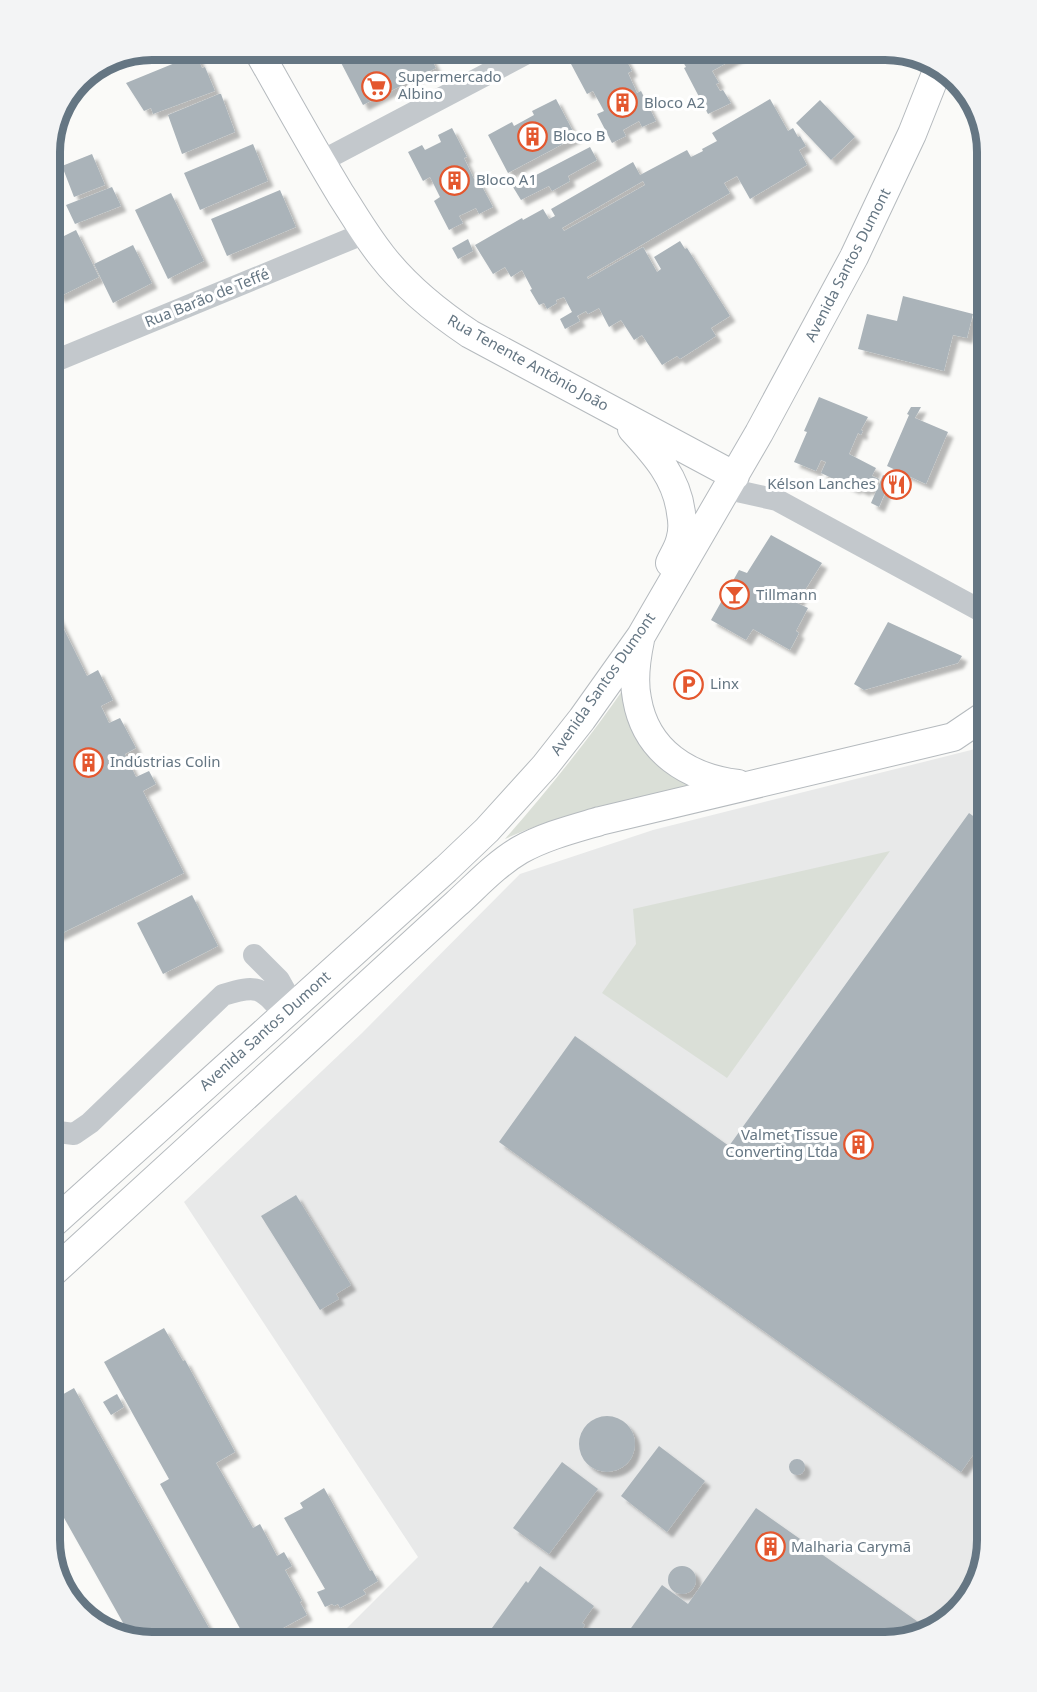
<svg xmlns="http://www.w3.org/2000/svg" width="1037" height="1692" viewBox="0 0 1037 1692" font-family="'Noto Sans',sans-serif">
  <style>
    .built { fill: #e8e9e9 }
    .green { fill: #dadfd7 }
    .building { fill: #aab3b9; fill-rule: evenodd; filter: url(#shadow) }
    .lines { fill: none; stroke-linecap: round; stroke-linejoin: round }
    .major-casing { stroke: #b5babe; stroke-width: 30 }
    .minor { stroke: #c3c8cc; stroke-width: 22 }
    .major { stroke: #fff; stroke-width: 28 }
    .labels { text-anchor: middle; stroke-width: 6; stroke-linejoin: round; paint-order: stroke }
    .poi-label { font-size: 15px; fill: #657683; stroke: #fff; text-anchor: start }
    .street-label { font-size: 15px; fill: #657683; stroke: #fff }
    .rim { fill: none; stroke: #657683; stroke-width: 8 }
  </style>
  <defs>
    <filter id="shadow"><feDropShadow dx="5.5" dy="5.5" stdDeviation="1.5" flood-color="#0004"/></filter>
  </defs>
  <rect width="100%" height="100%" fill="#fafaf8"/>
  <path class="built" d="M987,746v795l-17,56 -40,35 -45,10h-552l85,-85 -234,-355 178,-169 158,-159 133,-44z"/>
  <path class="green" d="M627,684l64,101c-63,16 -128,27 -186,54 43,-49 84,-100 122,-155z
    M890,851l-163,227 -125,-85 34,-49 -3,-35z"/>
  <path class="building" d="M741,51l2,3 -31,17 7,12 -3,1 4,7 3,-1 8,13 -23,11 -24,-46 2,-1 -9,-15z
    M603,52h19l10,19 -4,2 9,20 4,-2 15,30 -14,6 -3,-6 -16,9 3,6 -14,7 -15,-29 7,-3 -11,-20 -6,3 -16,-30 14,-7 3,7 17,-9z
    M429,54l7,14 -73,37 -26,-50z
    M192,56h5l5,12 3,-1 10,24 -62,23 -2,-6 -7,3 -18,-28z
    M219,94h2l14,38 -53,22 -14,-39z
    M556,99l20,38 -68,36 -20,-38 24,-13 2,4 20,-11 -2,-4z
    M770,99l18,32 5,-3 5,9 2,-1 6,10 -7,4 8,15 -57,34 -13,-23 -13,7 6,10 -143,84 1,2 55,-32 14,25 4,-3 -7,-12 26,-16 5,8 2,-1 43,68 -19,12 5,8 -36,23 -3,-3 -15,9 -20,-30 -8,5 -13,-20 -12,7 -10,-19 -11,6 -2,-3 -9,5 3,5 -15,8 -5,-10 12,-7 -8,-15 -8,3 1,3 -10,6 -3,-6 -5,2 -9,-15 2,-1 -10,-19 -11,7 -6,-10 -12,7 -18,-29 47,-27 1,2 20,-11 6,10 6,-3 -4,-7 82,-47 7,13 47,-25 4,7 12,-6 -1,-2 15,-8 -5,-8zM643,181l2,4 -81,46 -2,-3z
    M820,100l35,37 -24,23 -35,-37z
    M452,128l15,29 -3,1 10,21 3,-2 16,30 -14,7 -3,-6 -17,8 4,7 -14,7 -15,-29 6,-4 -10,-20 -7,4 -15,-29 14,-7 3,5 16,-8 -3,-7z
    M253,144l15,37 -68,29 -16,-37z
    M590,147l7,13 -29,16 2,5 -18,10 -3,-5 -28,14 -8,-13z
    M92,154l13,31 -31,12 -12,-31z
    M112,187l9,19 -46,18 -9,-19z
    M280,190l16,37 -69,29 -16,-37z
    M171,193l33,68 -36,18 -33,-69z
    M76,230l23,47 -40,20 -9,-19v-35z
    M468,239l5,12 -15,8 -6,-11z
    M133,245l19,38 -39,20 -19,-39z
    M903,296l70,18 -6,24 -14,-3 -9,36 -86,-22 9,-35 30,7z
    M819,397l49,20 -7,13 2,1 -2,4 -3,-2 -9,21 27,14 -4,8 7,3 -6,13 -7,-4 -1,3 -9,-4 -1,2 -34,-16 5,-11 -5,-2 -5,11 -22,-9 13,-30 -3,-1z
    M911,407h10l-6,11 33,14 -22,52 -39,-18 22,-51 -2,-1z
    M883,475l8,4 -12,28 -8,-4z
    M771,535l51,28 -25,40 11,5 -12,23 3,2 -9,17 -37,-21 -7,11 -35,-20 28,-50 8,3z
    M50,601l37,75 11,-6 15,30 -12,6 8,17 11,-5 16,30 -11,6 11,23 13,-6 7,13 -13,7 41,82 -134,66z
    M888,622l74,34 -4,7 -94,27 -10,-6z
    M969,813l18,13v609l-26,37 -462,-330 76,-106 154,110z
    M192,895l26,51 -55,28 -26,-51z
    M296,1195l55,90 -15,9 3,5 -19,11 -59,-94z
    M164,1328l19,33 2,-1 50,92 -19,11 37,65 7,-4 17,32 7,-4 8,14 -7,4 17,31 -2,1 7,13 -46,25 -2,-4 -8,5 -5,-9 -3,2 -83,-150 9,-5 -65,-117z
    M74,1388l21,38 122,216h-72l-14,-5 -81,-144v-81l7,-5 -4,-7z
    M117,1394l7,13 -13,8 -8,-13z
    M579 1444a28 28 0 1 1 56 0a28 28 0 1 1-56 0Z
    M659,1446l46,35 -38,51 -46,-36z
    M789 1467a8 8 0 1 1 16 0a8 8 0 1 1-16 0Z
    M562,1462l36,27 -49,65 -36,-26z
    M324,1488l46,83 2,-1 6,11 -15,9 3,4 -26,14 -2,-4 -4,2 -2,-2 -7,3 -8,-15 8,-3 -41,-71 19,-10 -3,-5z
    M756,1508l175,123 -46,11h-264l41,-57 26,19z
    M540,1566l54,40 -12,17 3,2 -13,17h-83l-5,-3 42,-58 2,2z
    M668 1580a14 14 0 1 1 28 0a14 14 0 1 1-28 0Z"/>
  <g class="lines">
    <defs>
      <path id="major" d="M261,56c26,46 52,93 80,139 13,20 25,41 41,61 24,31 55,56 88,78l265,142
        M632,429c23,25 45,49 49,84 2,10 2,19 -1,28 -2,8 -7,15 -10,22
        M640,640c-4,19 -7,40 -3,59 9,53 52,79 101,85
        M50,1226l396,-357 41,-39 58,-64 37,-47 59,-83 118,-203 95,-176 58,-123 27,-68
        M50,1275l406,-371c20,-18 40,-40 64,-54 25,-14 53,-21 80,-29l353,-84 34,-23"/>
    </defs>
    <use href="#major" class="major-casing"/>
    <path class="minor" d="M320,162l207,-109
      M50,363l315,-130
      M728,489l49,11 210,114
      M254,955l25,25 14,25
      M50,1131l24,3 16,-11 133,-128c35,-11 38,-8 61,19"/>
    <use href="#major" class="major"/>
  </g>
  <defs>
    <symbol id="supermarket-ring" viewBox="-11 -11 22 22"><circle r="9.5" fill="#fff" stroke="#e4572e" stroke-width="1.5"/><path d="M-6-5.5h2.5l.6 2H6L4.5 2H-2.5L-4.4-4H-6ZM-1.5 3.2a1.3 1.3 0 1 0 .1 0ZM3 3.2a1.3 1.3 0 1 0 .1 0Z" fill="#e4572e"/></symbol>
    <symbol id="building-ring" viewBox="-11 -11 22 22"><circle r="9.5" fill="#fff" stroke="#e4572e" stroke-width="1.5"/><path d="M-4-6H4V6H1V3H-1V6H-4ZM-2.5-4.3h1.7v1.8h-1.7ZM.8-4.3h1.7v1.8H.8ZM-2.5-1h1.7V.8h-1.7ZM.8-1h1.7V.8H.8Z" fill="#e4572e"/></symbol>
    <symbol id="restaurant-ring" viewBox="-11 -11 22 22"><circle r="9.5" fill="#fff" stroke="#e4572e" stroke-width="1.5"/><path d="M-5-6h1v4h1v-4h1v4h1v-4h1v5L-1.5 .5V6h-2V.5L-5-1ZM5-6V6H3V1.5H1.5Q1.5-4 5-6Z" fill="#e4572e"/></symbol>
    <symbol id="bar-ring" viewBox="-11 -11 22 22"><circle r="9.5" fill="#fff" stroke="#e4572e" stroke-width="1.5"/><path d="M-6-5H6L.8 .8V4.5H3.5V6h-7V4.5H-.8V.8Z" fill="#e4572e"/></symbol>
    <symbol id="parking-ring" viewBox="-11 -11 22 22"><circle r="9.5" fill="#fff" stroke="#e4572e" stroke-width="1.5"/><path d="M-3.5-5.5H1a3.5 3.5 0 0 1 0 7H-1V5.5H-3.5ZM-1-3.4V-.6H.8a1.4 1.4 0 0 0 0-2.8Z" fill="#e4572e"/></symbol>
  </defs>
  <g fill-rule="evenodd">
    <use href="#supermarket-ring" x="360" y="70" width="33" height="33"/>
    <use href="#building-ring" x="606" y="86" width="33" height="33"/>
    <use href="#building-ring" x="516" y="120" width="33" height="33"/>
    <use href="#building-ring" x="438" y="164" width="33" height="33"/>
    <use href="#restaurant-ring" x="880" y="468" width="33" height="33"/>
    <use href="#bar-ring" x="718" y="578" width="33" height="33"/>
    <use href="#parking-ring" x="672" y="668" width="33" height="33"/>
    <use href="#building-ring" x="72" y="746" width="33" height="33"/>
    <use href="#building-ring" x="842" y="1128" width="33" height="33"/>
    <use href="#building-ring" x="754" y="1530" width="33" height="33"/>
  </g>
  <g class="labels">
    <g class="poi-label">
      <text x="398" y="82">Supermercado<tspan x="398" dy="17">Albino</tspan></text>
      <text x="644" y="108">Bloco A2</text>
      <text x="553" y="141">Bloco B</text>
      <text x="476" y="185">Bloco A1</text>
      <text x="876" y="489" text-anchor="end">Kélson Lanches</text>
      <text x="756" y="600">Tillmann</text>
      <text x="710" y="689">Linx</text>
      <text x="110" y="767">Indústrias Colin</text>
      <text x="838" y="1140" text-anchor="end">Valmet Tissue<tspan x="838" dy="17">Converting Ltda</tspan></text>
      <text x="791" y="1552">Malharia Carymã</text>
    </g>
    <g class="street-label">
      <text transform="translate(848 265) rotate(-63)" y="5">Avenida Santos Dumont</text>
      <text transform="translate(207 298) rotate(-22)" y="5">Rua Barão de Teffé</text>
      <text transform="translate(528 363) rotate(29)" y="5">Rua Tenente Antônio João</text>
      <text transform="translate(603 684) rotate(-55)" y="5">Avenida Santos Dumont</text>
      <text transform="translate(265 1031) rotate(-42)" y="5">Avenida Santos Dumont</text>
    </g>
  </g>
  <path d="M0 0H1037V1692H0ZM152 60H885A92 92 0 0 1 977 152V1540A92 92 0 0 1 885 1632H152A92 92 0 0 1 60 1540V152A92 92 0 0 1 152 60Z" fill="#f3f4f5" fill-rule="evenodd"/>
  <path class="rim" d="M152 60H885A92 92 0 0 1 977 152V1540A92 92 0 0 1 885 1632H152A92 92 0 0 1 60 1540V152A92 92 0 0 1 152 60Z"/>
</svg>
